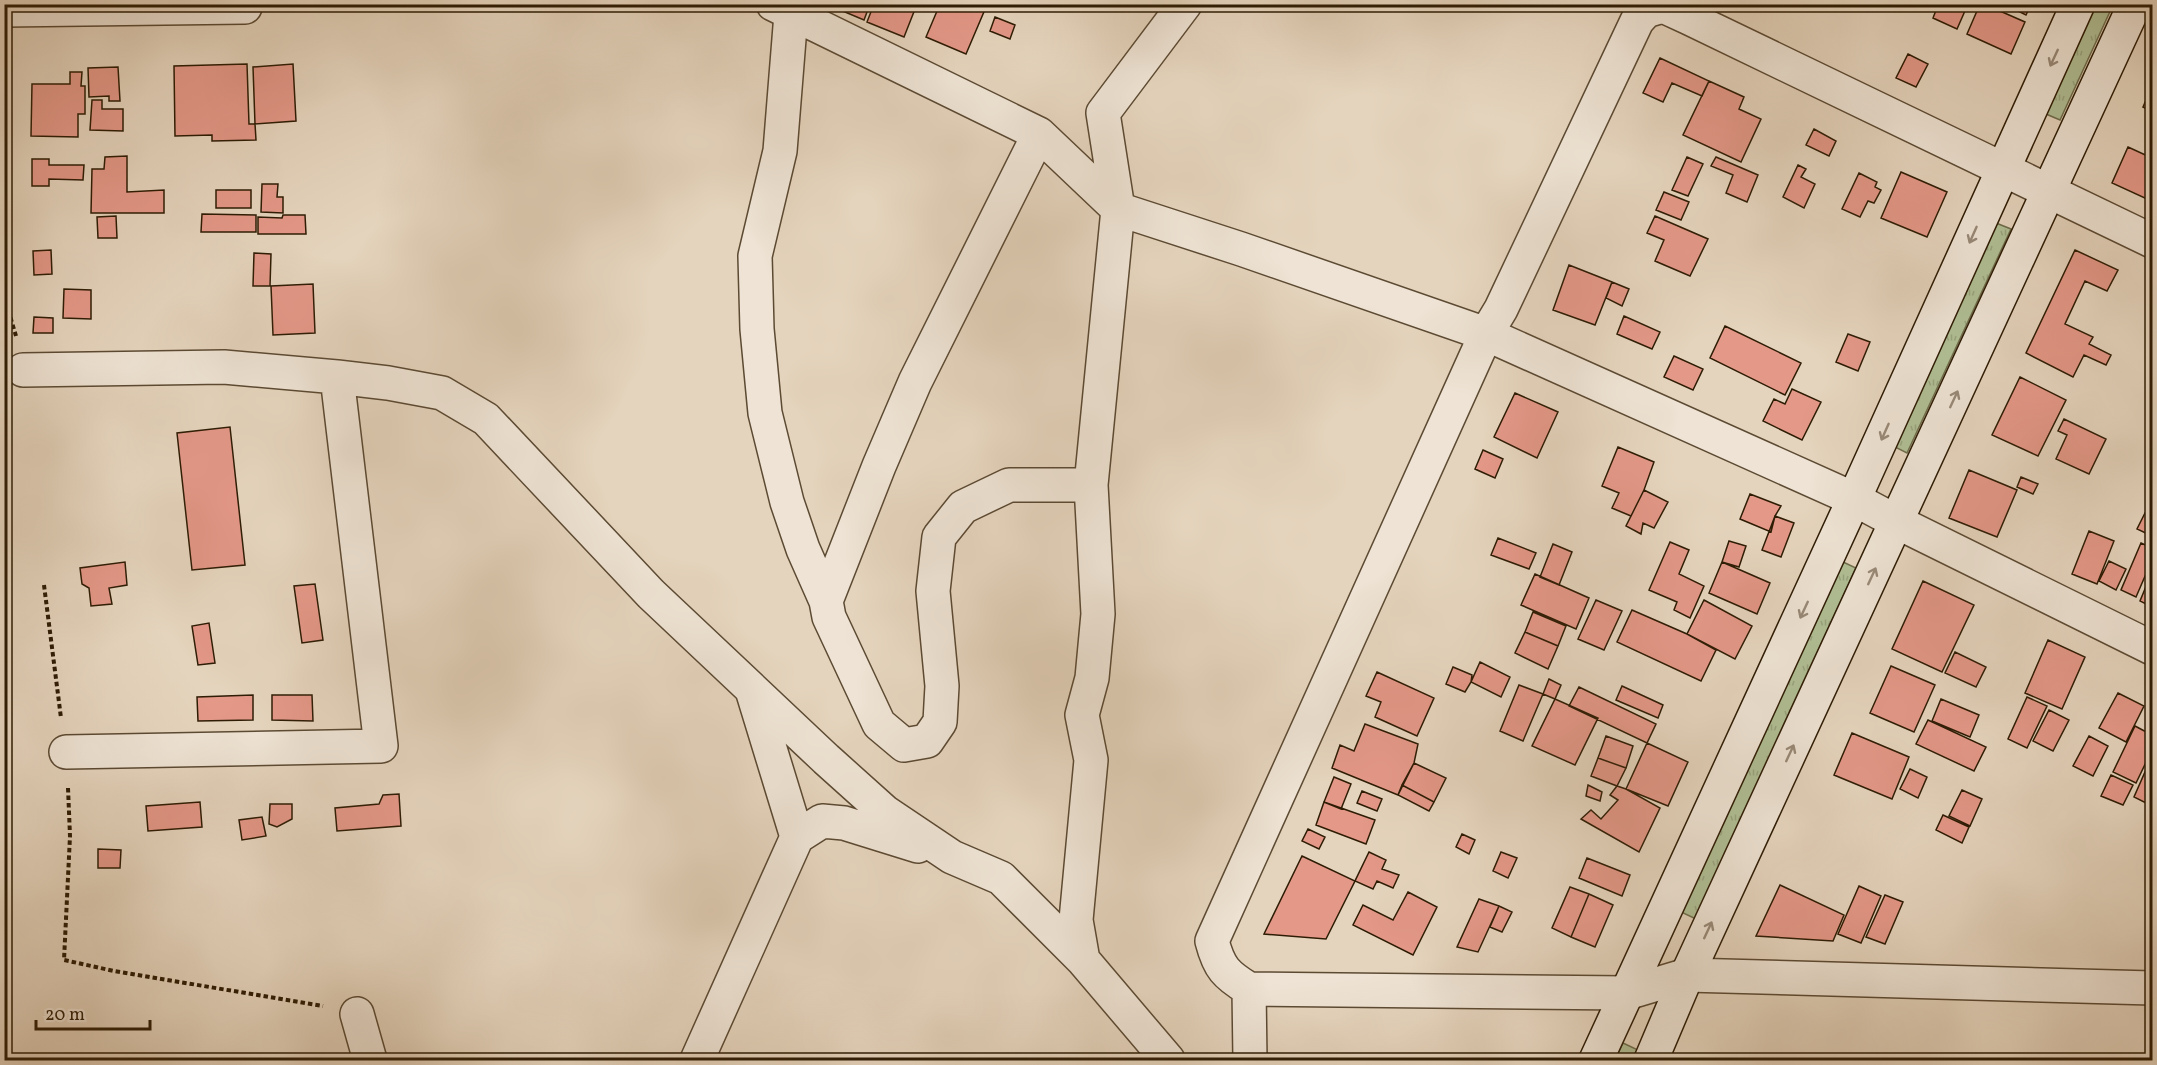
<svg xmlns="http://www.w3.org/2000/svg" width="2157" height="1065" viewBox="0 0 2157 1065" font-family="Vollkorn,serif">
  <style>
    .grass { fill: url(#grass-tufts); stroke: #6f6d4c; stroke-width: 1.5 }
    .building { fill: #e49888; stroke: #2e1c05; stroke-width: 1.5 }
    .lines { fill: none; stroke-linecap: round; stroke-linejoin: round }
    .street-casing { stroke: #5c4a33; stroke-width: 36 }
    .secondary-casing { stroke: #2e1c05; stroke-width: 36 }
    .path { stroke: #2e1c05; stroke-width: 4; stroke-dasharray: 4.5 3; stroke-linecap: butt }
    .street { stroke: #eee3d4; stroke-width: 33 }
    .secondary { stroke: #eee3d4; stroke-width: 33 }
    .oneway { stroke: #988977 }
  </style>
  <defs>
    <pattern id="grass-tufts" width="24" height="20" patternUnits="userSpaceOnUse" patternTransform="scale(1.5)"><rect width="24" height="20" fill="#b0be94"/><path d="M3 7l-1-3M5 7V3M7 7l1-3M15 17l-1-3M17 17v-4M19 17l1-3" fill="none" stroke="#98a37e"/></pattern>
  </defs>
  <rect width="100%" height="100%" fill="#e5d4bd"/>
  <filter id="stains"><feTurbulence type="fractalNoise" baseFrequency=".00333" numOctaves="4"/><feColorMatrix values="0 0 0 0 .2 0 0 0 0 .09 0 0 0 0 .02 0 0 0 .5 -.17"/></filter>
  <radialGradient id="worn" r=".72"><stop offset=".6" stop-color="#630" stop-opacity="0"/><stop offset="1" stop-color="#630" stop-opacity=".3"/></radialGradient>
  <path class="grass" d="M2096,5h17l-53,115 -14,-6z
    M1996,223l15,6 -104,224 -14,-7z
    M1841,561l15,7 -160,351 -15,-7z
    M1623,1043l15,7 -5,10h-18z"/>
  <path class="building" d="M826,4h44l-6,16z
    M874,4h43l-13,33 -37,-15z
    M940,4h41l5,3 -20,47 -40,-17z
    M1951,4h17l-11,25 -24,-11 5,-13 11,5z
    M1980,4h4l41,18 -14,32 -44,-20z
    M2004,4h27l-5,11z
    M995,17l20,8 -5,14 -20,-8z
    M1908,54l20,10 -12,23 -20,-9z
    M1660,58l49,23 -7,15 -30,-13 -9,19 -20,-9z
    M247,64l2,60h6l1,16 -44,1v-6l-37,1 -1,-70z
    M293,64l3,57 -41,3 -2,-57z
    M118,67l2,34h-11v-5l-20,1 -1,-29z
    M70,72h12l-1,14h4v28h-7v23l-47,-1 1,-52h38z
    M1709,81l35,16 -5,12 22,10 -20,43 -58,-27z
    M2152,86v25l-9,-4z
    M92,100h10v9h21v22l-33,-1z
    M1814,129l22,12 -7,15 -23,-11z
    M2128,147l24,11v37l-3,-1 -2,5 -35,-16z
    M127,156v36l37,-2v23h-73l1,-44h12l1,-12z
    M1687,157l16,7 -15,32 -16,-6z
    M1716,157l42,18 -11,27 -21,-9 7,-18 -22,-9z
    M32,159h17v6h35l-1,15 -34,-1v7h-17z
    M1798,165l8,4 -5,8 14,7 -11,24 -21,-11z
    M1901,172l46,20 -20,45 -46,-19z
    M1859,173l18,9 -2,5 6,3 -7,13 -6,-2 -8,16 -18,-8z
    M262,184h16l-1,13h6v16l-22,-1z
    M216,190h35v18h-35z
    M1664,192l25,10 -8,18 -25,-10z
    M202,214l54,1v17h-55z
    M283,215h22l1,19h-48v-17l24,1z
    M116,216l1,22h-19l-1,-21z
    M1655,216l53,23 -18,37 -35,-15 9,-21 -17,-7z
    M51,250l1,24 -18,1 -1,-24z
    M2075,250l43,20 -11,21 -22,-10 -20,43 28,13 -4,7 22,11 -5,10 -22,-10 -11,22 -47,-24z
    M254,253l17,1 -1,32h-17z
    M1569,265l43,17 -17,43 -42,-15z
    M1612,282l17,7 -7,17 -16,-8z
    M313,284l2,49 -42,2 -2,-49z
    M64,289l27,1v29l-28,-1z
    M1624,316l36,16 -8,17 -35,-15z
    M34,317l19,1v15h-20z
    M1725,326l76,37 -16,32 -75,-37z
    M1848,334l22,8 -12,29 -22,-9z
    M1674,356l29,13 -10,21 -29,-13z
    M2020,377l46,23 -28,56 -46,-21z
    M1792,389l29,13 -19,38 -39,-19 11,-22 11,5z
    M1515,393l43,19 -21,46 -43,-21z
    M2064,419l42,20 -17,35 -33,-15 11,-24 -9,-4z
    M230,427l15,138 -53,5 -15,-137z
    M1618,447l36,15 -10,28 -13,26 -19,-8 7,-15 -17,-7z
    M1483,450l20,9 -8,19 -20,-9z
    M1969,470l48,20 -20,47 -48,-19z
    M2021,477l17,7 -5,10 -16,-7z
    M1644,490l24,12 -14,26 -11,-5 -2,11 -15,-8z
    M1750,494l31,12 -6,10 -4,16 -31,-13z
    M2145,513l7,4v19l-15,-7z
    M1775,516l19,7 -13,34 -19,-7z
    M2089,531l25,10 -17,43 -25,-10z
    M1498,538l38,15 -7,16 -38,-14z
    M1729,541l17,5 -7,21 -17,-5z
    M1670,542l19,8 -10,24 25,12 -14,32 -16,-8 3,-8 -28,-12z
    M2141,543l11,5v12l-16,37 -15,-7z
    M1553,544l19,8 -13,33 -19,-8z
    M2109,561l17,8 -10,21 -17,-9z
    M125,562l2,23 -18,3 3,16 -21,2 -2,-18 -7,-4 -2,-16z
    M1722,562l48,21 -13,31 -48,-21z
    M2152,572v35l-12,-6z
    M1535,574l54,24 -13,31 -55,-24z
    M1923,581l51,24 -32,67 -50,-23z
    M315,584l8,56 -21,3 -8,-57z
    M1596,600l26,11 -18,39 -26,-11z
    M1704,600l48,26 -17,33 -48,-25z
    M1632,610l55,24 29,16 -15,31 -84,-39z
    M1533,612l33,14 -8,20 -33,-14z
    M209,623l6,40 -17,2 -6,-39z
    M1525,632l33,14 -10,23 -33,-16z
    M2048,640l37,17 -23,52 -37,-16z
    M1955,652l31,15 -10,20 -31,-14z
    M1480,662l30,15 -9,20 -30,-15z
    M1891,666l44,19 -21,47 -44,-19z
    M1453,667l19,8 -1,7 -6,10 -19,-8z
    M1377,672l57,26 -17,38 -42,-19 6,-15 -15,-6z
    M1549,679l12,6 -6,14 -12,-5z
    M1519,685l24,9 -20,47 -23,-10z
    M1622,686l41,19 -5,13 -42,-18z
    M1579,687l77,37 -9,19 -78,-37z
    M2118,693l26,13 -18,36 -27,-14z
    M253,695v25l-55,1 -1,-24z
    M272,695h40l1,26 -41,-1z
    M2027,697l20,9 -20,42 -19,-9z
    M1555,699l43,19 -23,47 -43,-19z
    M1941,699l38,16 -9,22 -38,-16z
    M2049,710l20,10 -16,31 -20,-10z
    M1928,720l58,27 -12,24 -58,-27z
    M1365,724l53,20 -4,19 -16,32 -66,-27 8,-23 14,6z
    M2135,726l17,9v15l-16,33 -23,-11z
    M1852,733l57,24 -17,42 -58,-24z
    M1606,736l27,10 -7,22 -28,-10z
    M2089,736l19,10 -15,30 -20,-10z
    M1647,743l41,19 -20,44 -42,-17z
    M2152,756v50l-18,-9z
    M1598,758l28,10 -9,18 -26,-10z
    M1414,763l32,15 -12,24 -32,-17z
    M1910,769l17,8 -9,21 -18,-9z
    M2111,775l22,10 -10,20 -22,-9z
    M1334,777l17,7 -10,25 -17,-7z
    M1402,785l32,17 -5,9 -31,-16z
    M1588,785l14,7 -2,9 -14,-5z
    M1617,786l9,3 34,19 -21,44 -58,-33 10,-9 10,9 17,-19 -8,-5z
    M1962,790l20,9 -12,27 -21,-10z
    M1362,791l20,8 -5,12 -20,-8z
    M399,794l2,32 -64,5 -2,-23 44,-4 4,-9z
    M200,802l2,25 -54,4 -2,-25z
    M1324,802l51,18 -9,24 -50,-19z
    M270,804h22v15l-15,8 -8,-3z
    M1943,815l26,12 -7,16 -26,-13z
    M262,817l4,19 -24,4 -3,-20z
    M1308,829l17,8 -6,12 -17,-8z
    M1462,834l13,6 -6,14 -13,-7z
    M98,849l23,1 -1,18h-22z
    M1369,852l17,8 -4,9 17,6 -6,13 -16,-7 -4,8 -18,-8z
    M1501,852l16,6 -9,20 -15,-7z
    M1302,856l53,25 -29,58 -62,-5z
    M1587,858l43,17 -8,21 -43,-18z
    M1780,885l64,30 -11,26 -77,-5z
    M1859,886l22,10 -20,47 -23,-9z
    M1570,887l19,7 -18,43 -19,-9z
    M1408,892l29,15 -24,48 -60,-30 10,-20 30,15z
    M1589,894l24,11 -18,42 -24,-10z
    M1885,895l18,7 -18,42 -19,-7z
    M1479,899l20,7 -21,46 -21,-5z
    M1499,906l13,6 -10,20 -12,-5z"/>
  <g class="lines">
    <defs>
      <path id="street" d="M773,4l266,130 79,75 123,40 245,85 368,165 43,23 255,126
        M4,10l241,-3
        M791,14l-11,137 -25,105 2,73 8,84 22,89 16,47 23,52 3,16 50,107 25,21 23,-4 13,-19 2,-36 -9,-95 6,-54 24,-30 46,-22h82
        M2152,241l-463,-223 -26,-12 -17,5 -9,10 -136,288 -15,25 -274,607c7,27 14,34 37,48l378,4 60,-18 465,13
        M23,370l201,-3 113,10 51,6 54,10 44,26 165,175 175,165 59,53 67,45 49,21 82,82 85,100
        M826,601l53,-135 36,-84 124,-248
        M752,690l45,147
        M66,752l315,-6 -44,-369
        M1083,960l-7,-40 15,-160 -9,-45 10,-37 6,-64 -7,-129 27,-276 -15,-96 82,-109
        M1249,989l1,71
        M357,1014l13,46
        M697,1060l100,-223 25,-16 22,2 74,23"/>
      <path id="secondary" d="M1596,1060l258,-561 224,-495
        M1651,1060l36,-85 448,-971"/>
    </defs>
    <use href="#street" class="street-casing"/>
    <use href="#secondary" class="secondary-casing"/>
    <path class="path" d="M4,296l12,40
      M44,585l17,133
      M68,788l2,48 -6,124 50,11 209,35"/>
    <use href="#street" class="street"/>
    <use href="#secondary" class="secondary"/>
  </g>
  <defs><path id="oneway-shaft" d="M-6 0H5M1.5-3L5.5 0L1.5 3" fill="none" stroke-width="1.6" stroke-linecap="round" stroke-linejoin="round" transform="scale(1.5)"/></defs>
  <g class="oneway">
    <use href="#oneway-shaft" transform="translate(2054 58) rotate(115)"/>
    <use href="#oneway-shaft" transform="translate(1973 235) rotate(114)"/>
    <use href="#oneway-shaft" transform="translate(1954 399) rotate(-65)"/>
    <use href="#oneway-shaft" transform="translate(1885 432) rotate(114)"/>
    <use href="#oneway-shaft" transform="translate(1872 576) rotate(-65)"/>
    <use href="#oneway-shaft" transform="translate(1804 610) rotate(115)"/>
    <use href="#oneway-shaft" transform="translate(1790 753) rotate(-65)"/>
    <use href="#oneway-shaft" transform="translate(1708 930) rotate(-65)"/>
  </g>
  <rect width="2157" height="1065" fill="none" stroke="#e5d4bd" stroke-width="24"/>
  <rect x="6" y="6" width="2145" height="1053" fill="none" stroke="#2e1c05" stroke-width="3"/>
  <rect x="12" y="12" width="2133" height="1041" fill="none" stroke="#2e1c05" stroke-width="1.5"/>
  <path d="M36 1020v9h114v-9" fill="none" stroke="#2e1c05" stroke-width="3"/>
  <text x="45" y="1020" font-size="18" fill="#2e1c05" stroke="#eee3d4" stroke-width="4.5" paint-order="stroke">20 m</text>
  <rect width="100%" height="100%" filter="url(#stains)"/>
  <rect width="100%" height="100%" fill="url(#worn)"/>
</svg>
